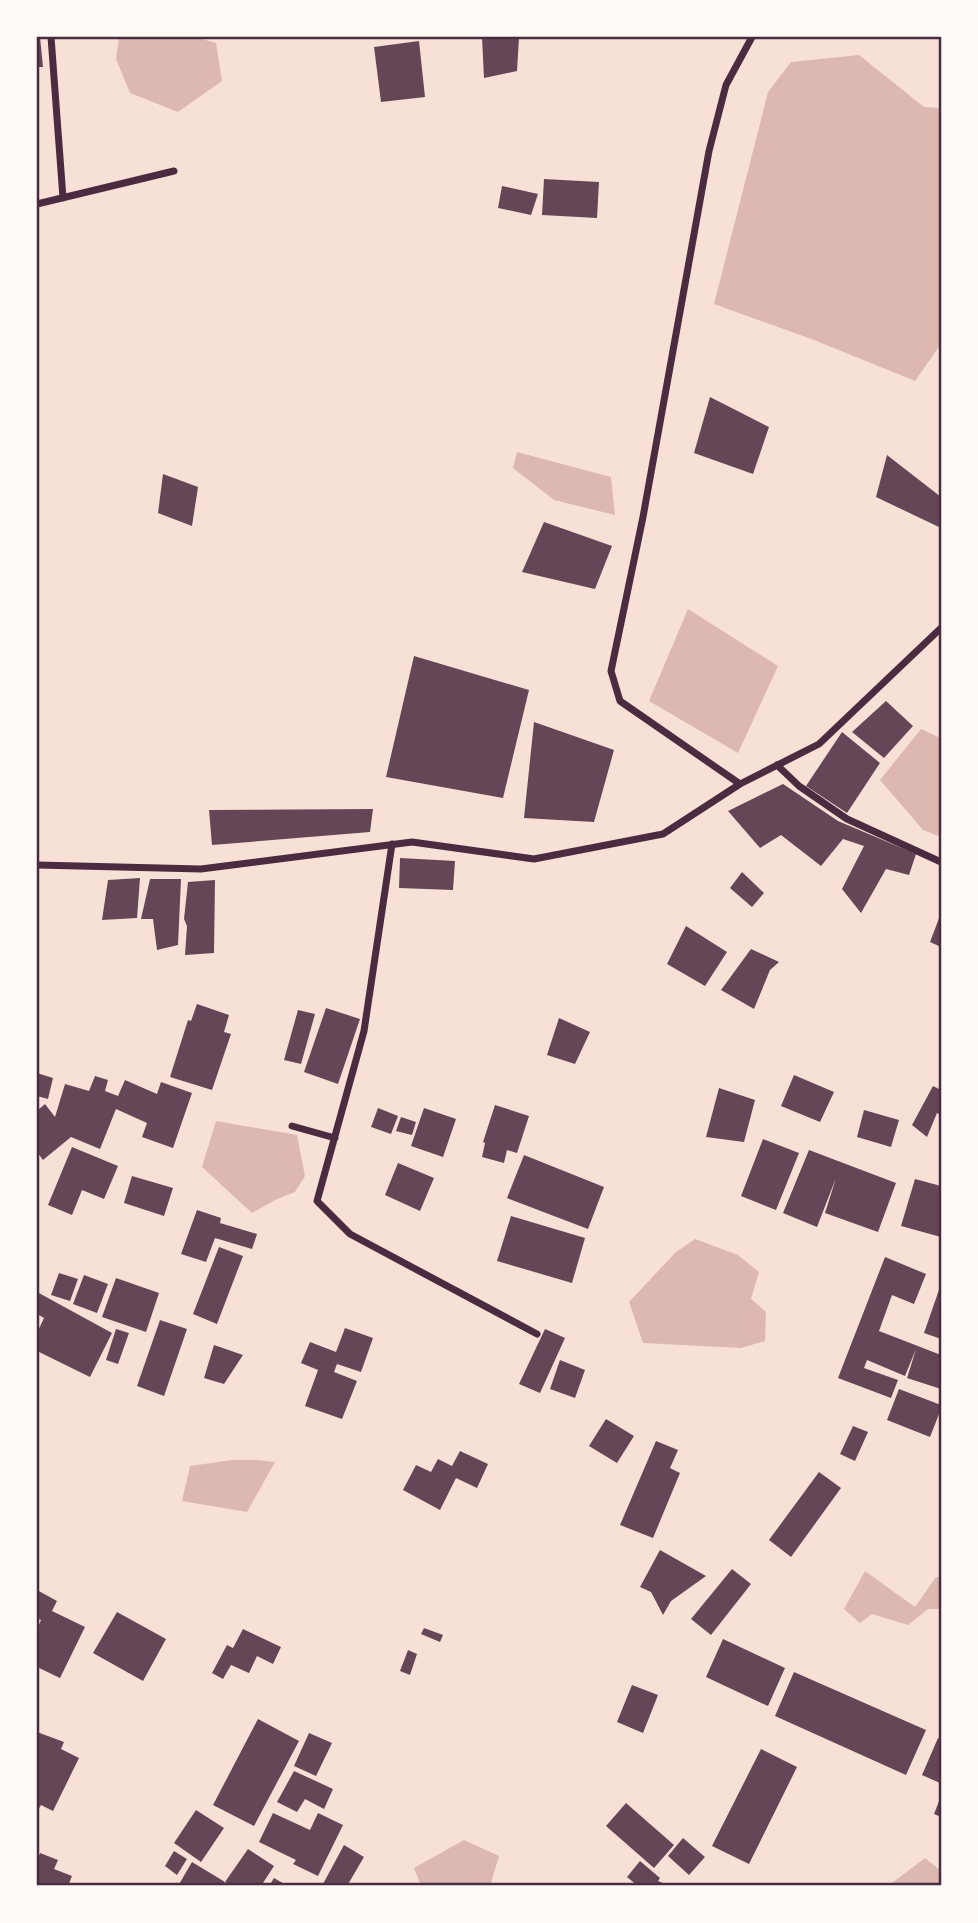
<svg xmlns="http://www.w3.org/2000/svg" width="978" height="1923" viewBox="0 0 978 1923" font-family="Overpass,sans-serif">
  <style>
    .water { fill: #dcb8b0 }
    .building { fill: #644757 }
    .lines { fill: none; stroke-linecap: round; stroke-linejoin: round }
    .minor { stroke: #4a2c40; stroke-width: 7 }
    .neatline { fill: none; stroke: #4a2c40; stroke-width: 2.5 }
  </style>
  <rect width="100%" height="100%" fill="#f7e1d7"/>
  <path class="water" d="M119,37h76l21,6 6,38 -44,31 -48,-19 -14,-34z
    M859,55l65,52 17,1v236l-26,37 -101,-41 -100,-36 54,-212 23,-30z
    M517,452l94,25 4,38 -61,-15 -41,-32z
    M688,609l90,57 -40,87 -89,-52z
    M921,729l20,9v99l-18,-7 -43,-50z
    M216,1121l81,14 8,41 -10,16 -18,7 -25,14 -50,-46z
    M695,1239l43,16 21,17 -8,27 15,13 -1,29 -24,7 -98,-5 -14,-41 47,-50z
    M232,1460h24l19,2 -28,50 -65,-11 8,-35z
    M865,1571l50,36 21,-30 5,1v31h-13l-20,16 -36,-11 -12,9 -16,-14z
    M464,1840l35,16 -9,30h-69l-7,-18z
    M925,1858l16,13v15h-53z"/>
  <path class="building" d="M37,37h3l3,30h-6z
    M482,37h37l-2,34 -33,7z
    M419,41l6,56 -44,5 -7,-55z
    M544,179l55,3 -2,36 -55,-3z
    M502,186l36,8 -7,21 -33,-7z
    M710,397l59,30 -16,47 -59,-21z
    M887,455l54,42v31l-65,-31z
    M163,474l35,13 -6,39 -34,-13z
    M544,522l68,24 -17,43 -73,-17z
    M414,656l115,34 -26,108 -117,-21z
    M886,701l27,25 -29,32 -32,-26z
    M534,722l80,28 -20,72 -70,-4z
    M842,732l38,31 -33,50 -41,-27z
    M783,784l55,37 78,33 -7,21 -23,-6 -25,44 -19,-24 22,-43 -21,-7 -22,27 -40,-31 -21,13 -32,-37z
    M373,809l-3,23 -158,13 -3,-35z
    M400,858l55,3 -2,29 -54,-2z
    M742,872l22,21 -12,14 -22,-19z
    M140,878l-3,40 -35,2 6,-40z
    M150,879h31l-3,66 -21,5 -4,-31h-12z
    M215,880l-1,73 -29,2 2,-29 -3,-7 4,-37z
    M941,913v34l-11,-5z
    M686,926l41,26 -22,34 -38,-22z
    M751,949l28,13 -9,8 -16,39 -33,-19z
    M197,1004l32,11 -5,17 7,2 -19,56 -42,-13 18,-57 3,1z
    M326,1008l34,11 -22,65 -34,-12z
    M298,1010l17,4 -14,50 -17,-4z
    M559,1018l31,14 -15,32 -28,-9z
    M37,1073l16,5 -5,21 -11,-3z
    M794,1075l40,17 -14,30 -39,-16z
    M95,1076l13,4 -3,11 13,5 7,-16 32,14 4,-12 31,11 -19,55 -31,-11 5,-14 -31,-14 -16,40 -29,-12 -28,23 -6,-8v-43h2l6,-5 10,13 10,-33 24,7z
    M933,1086l8,4v25l-4,-2 -10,24 -15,-12z
    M719,1088l36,12 -11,42 -38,-5z
    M495,1105l34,11 -12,37 -10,-3 -3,13 -22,-6 3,-14 -2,-1z
    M378,1108l20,8 -7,18 -20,-7z
    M424,1108l32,11 -13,38 -32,-11z
    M864,1110l35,10 -8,27 -34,-10z
    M401,1117l15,5 -4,13 -16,-4z
    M763,1139l36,14 -23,57 -35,-14z
    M72,1147l46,19 -14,33 -22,-9 -10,25 -24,-10z
    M809,1150l87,33 -18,49 -53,-19 11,-35 -19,49 -34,-14z
    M524,1155l80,32 -16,42 -81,-31z
    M398,1163l36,15 -14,33 -35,-16z
    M132,1176l41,12 -9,28 -40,-13z
    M915,1179l26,7v51l-40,-11z
    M197,1210l24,8 -1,5 37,11 -5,15 -37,-11 -9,24 -25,-8z
    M511,1216l74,22 -13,45 -75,-22z
    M219,1247l24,9 -26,68 -24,-10z
    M885,1257l41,17 -12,30 -22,-9 -13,36 62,24v34l-34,-11 9,-29 -11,27 -38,-16 -3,8 34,12 -7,18 -53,-20z
    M59,1273l19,6 -8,22 -19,-6z
    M84,1275l24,9 -11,29 -24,-9z
    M116,1278l43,15 -13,39 -44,-15z
    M941,1284v55l-17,-6z
    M37,1292l75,41 -22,44 -53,-26v-18l7,-15 -7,-4z
    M160,1320l27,9 -23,67 -27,-10z
    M345,1328l28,10 -12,34 -24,-8 -3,8 23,9 -15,38 -37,-13 13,-36 -17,-7 9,-21 26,10z
    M116,1329l13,4 -11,31 -12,-4z
    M545,1329l20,9 -25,55 -21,-9z
    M214,1345l29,10 -19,29 -20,-6z
    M560,1360l25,10 -10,28 -25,-9z
    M899,1389l42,16v4l-11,28 -43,-17z
    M606,1419l28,17 -17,27 -28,-17z
    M853,1426l15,6 -13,29 -15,-7z
    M656,1441l22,9 -8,18 10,5 -27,65 -33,-13z
    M460,1451l28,13 -11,24 -21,-10 -16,32 -37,-20 13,-25 15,7 7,-13 14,7z
    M819,1472l22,16 -50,69 -22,-17z
    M660,1550l46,26 -35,25 -8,14 -12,-23 -11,-5z
    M732,1569l19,15 -40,51 -20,-16z
    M37,1590l20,11 -5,10 33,16 -25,51 -23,-11v-37l4,-10 -4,-2z
    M117,1612l49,27 -23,42 -50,-28z
    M424,1628l19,7 -3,7 -19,-8z
    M243,1629l38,18 -8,17 -16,-8 -8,17 -18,-8 -8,14 -11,-6 15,-28 6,3z
    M723,1639l62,29 -17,38 -62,-29z
    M408,1650l9,4 -7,21 -10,-4z
    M794,1672l132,58 -20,45 -131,-59z
    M632,1685l26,10 -15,38 -26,-11z
    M258,1719l41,22 -45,85 -41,-21z
    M37,1732l27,10 -3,7 18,9 -26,53 -12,-6 -4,7z
    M309,1733l23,10 -16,33 -22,-10z
    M938,1738l3,1 -1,44 -18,-8z
    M761,1749l36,18 -48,97 -37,-18z
    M294,1771l39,18 -9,20 -19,-10 -8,13 -20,-10z
    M941,1796v21l-7,-3z
    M626,1803l48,42 -20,23 -48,-42z
    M196,1810l28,18 -23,34 -27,-19z
    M273,1813l37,17 8,-17 25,12 -25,51 -25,-12 3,-4 -37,-18z
    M683,1838l22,19 -16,18 -21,-19z
    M344,1845l20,12 -17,29h-21l-3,-2z
    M248,1849l26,17 -13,20h-29l-7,-4 -2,4h-45l14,-24 33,20z
    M174,1851l13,8 -10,16 -12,-9z
    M40,1853l18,7 -4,9 18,7 -4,10h-13l-6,-2 -2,2 -10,-4v-21z
    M640,1861l20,17 -2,3 12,5h-32l-11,-9z
    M274,1878l14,8h-19z"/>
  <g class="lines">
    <path class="minor" d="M51,37l12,161
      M37,204l137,-33
      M777,765l22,21 48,33 94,43
      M740,784l-120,-83 -9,-30 32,-154 66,-366 17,-66 26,-48
      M392,844l-28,187 -47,170 33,33 187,100
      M37,865l164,4 211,-27 122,17 129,-25 77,-50 79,-40 122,-116
      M292,1126l43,12"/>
  </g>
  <rect width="978" height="1923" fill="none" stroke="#fffaf5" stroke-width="77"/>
  <rect x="38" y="38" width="902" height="1846" class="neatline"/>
</svg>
